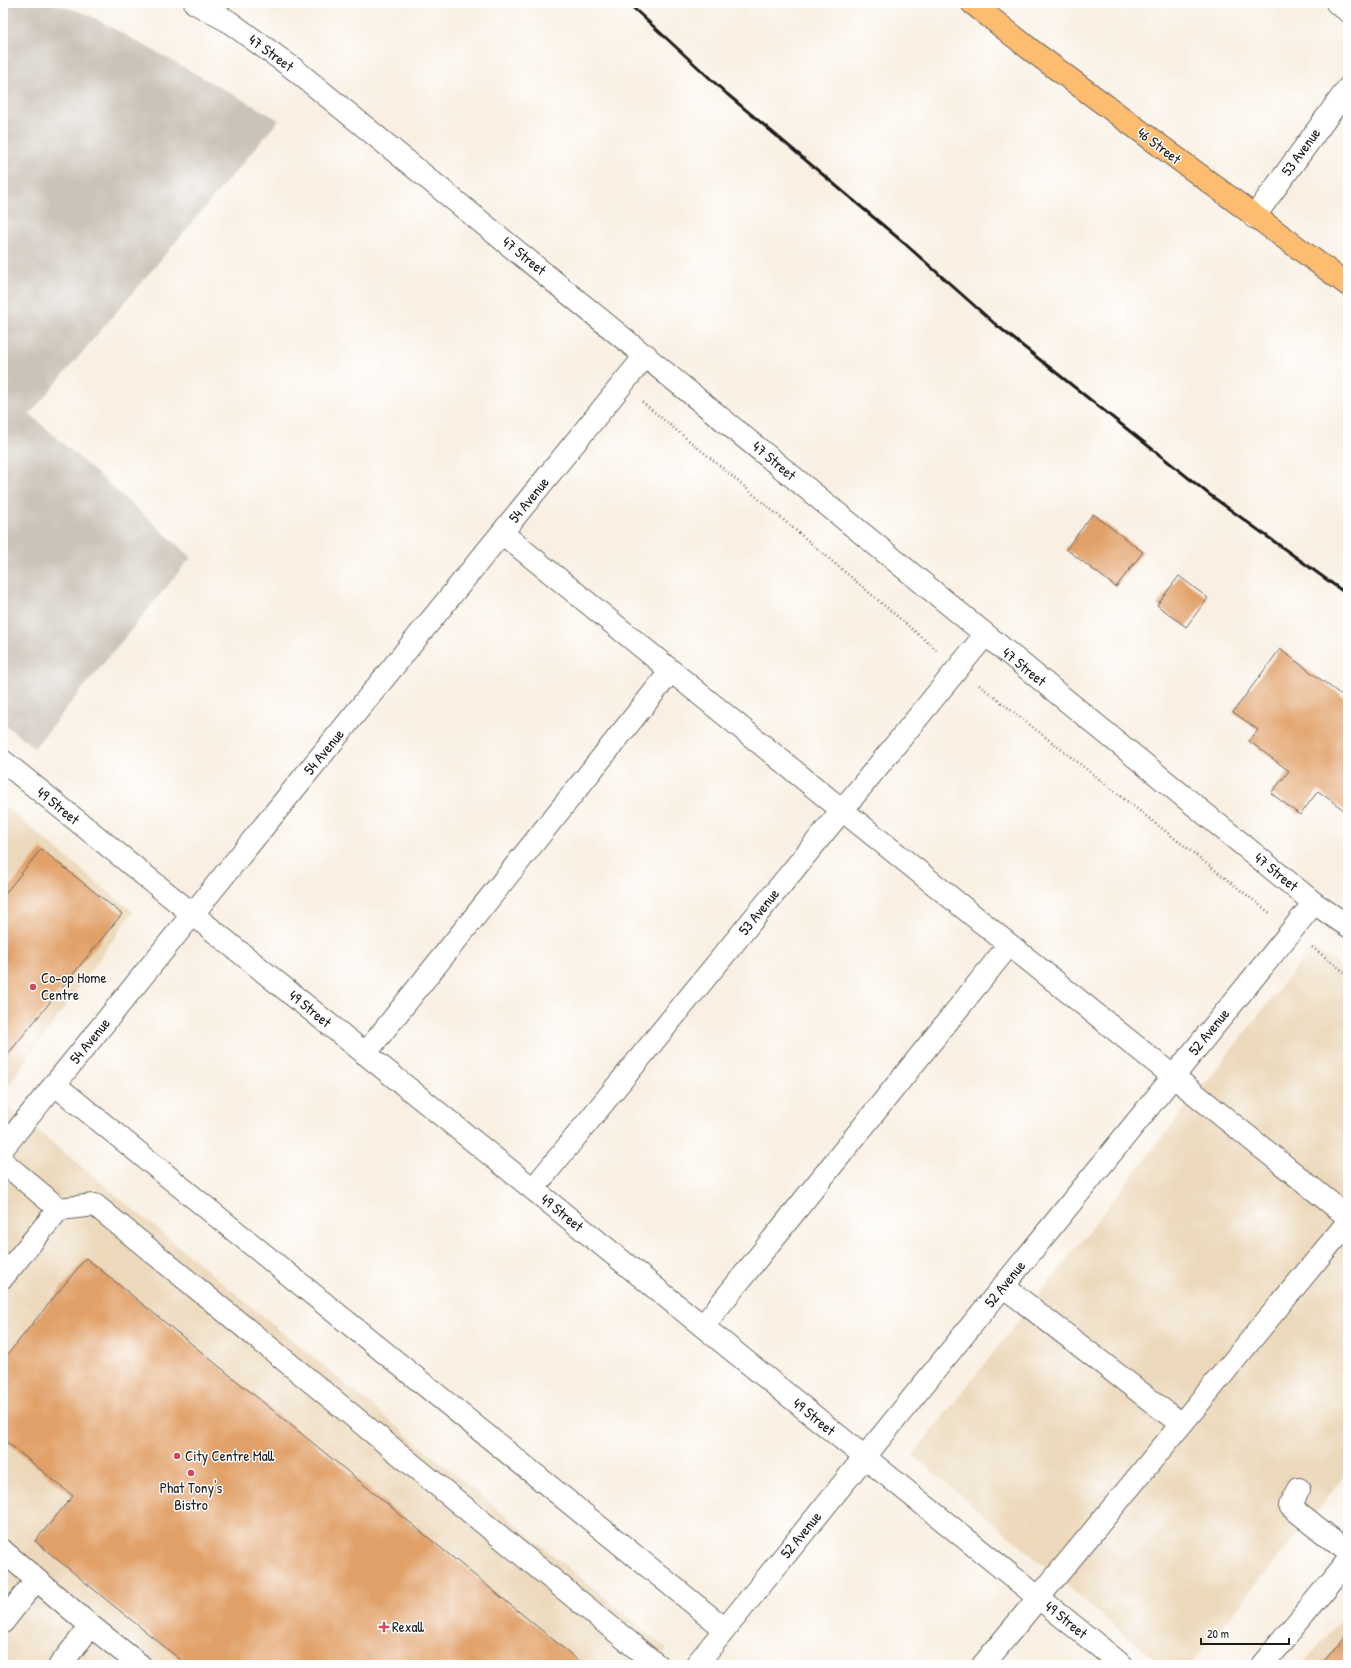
<svg xmlns="http://www.w3.org/2000/svg" width="1351" height="1668" viewBox="0 0 1351 1668" font-family="'Patrick Hand',sans-serif">
  <style>
    .built { fill: #ecd8ba }
    .industrial { fill: #cbc3b8 }
    .building { fill: #e1a067 }
    .lines { fill: none; stroke-linecap: round; stroke-linejoin: round }
    .minor-casing { stroke: #696662; stroke-width: 24 }
    .major-casing { stroke: #696662; stroke-width: 24 }
    .path { stroke: #696662; stroke-width: 2.5; stroke-dasharray: 1 3; stroke-linecap: butt }
    .minor { stroke: #fff; stroke-width: 22 }
    .major { stroke: #fdbc6f; stroke-width: 22 }
    .rail { stroke: #1c1c1c; stroke-width: 3 }
    .poi-dot { fill: #d1495b; stroke: #fff; stroke-width: 1.5 }
    .labels { text-anchor: middle; stroke-width: 3; stroke-linejoin: round; paint-order: stroke }
    .street-label { font-size: 15px; fill: #1c1c1c; stroke: #fff }
    .poi-label { font-size: 15px; fill: #1c1c1c; stroke: #fff; text-anchor: start }
  </style>
  <rect width="100%" height="100%" fill="#fff"/>
  <filter id="ink" filterUnits="userSpaceOnUse"><feTurbulence type="fractalNoise" baseFrequency=".025" numOctaves="2"/><feDisplacementMap in="SourceGraphic" scale="8" xChannelSelector="R" yChannelSelector="G"/><feConvolveMatrix kernelMatrix="1 2 1 2 8 2 1 2 1" color-interpolation-filters="sRGB"/></filter>
  <filter id="wash" filterUnits="userSpaceOnUse"><feTurbulence type="fractalNoise" baseFrequency=".012" numOctaves="4" result="noise"/><feDisplacementMap in="SourceGraphic" scale="16" xChannelSelector="R" yChannelSelector="G"/><feGaussianBlur stdDeviation="0.9" result="paint"/><feColorMatrix in="noise" values="0 0 0 0 0 0 0 0 0 0 0 0 0 0 0 0 0 1.4 0 .05"/><feComposite in="paint" operator="in"/></filter>
  <g filter="url(#wash)">
    <rect width="100%" height="100%" fill="#f9f0e3"/>
    <path class="built" d="M3,805l130,107 -130,181z
      M1312,947l36,24v501l-158,193h-29l-248,-210z
      M3,1102l664,547 -13,16h-651z
      M1343,1616l5,4v45h-45z"/>
    <path class="industrial" d="M3,3h49l37,12 190,105 -249,294 161,143 -157,191 -31,-25z"/>
    <g id="blocks">
      <path class="building" d="M1093,514l50,38 -27,35 -50,-38z
        M1179,576l29,22 -22,29 -29,-22z
        M1280,649l68,51v113l-30,-22 -18,24 -29,-22 18,-22 -40,-30 9,-11 -25,-18z
        M41,849l81,65 -119,146v-164z
        M86,1258l178,145 320,262h-307l-2,-2 -2,2h-86l-78,-63 -74,-61 38,-45 -70,-57v-79z
        M1348,1632v33h-27z"/>
    </g>
  </g>
  <g filter="url(#ink)">
    <use href="#blocks" fill-opacity="0" stroke="#696662" stroke-width="1"/>
    <g class="lines">
      <defs>
        <path id="minor" d="M195,3l33,18 66,48 1020,834 34,23
          M1337,3l11,8
          M1254,217l94,-129
          M502,533l340,277 506,407
          M3,761l1119,904
          M365,1054l306,-383
          M54,1084l671,545
          M3,1148l643,-793
          M3,1162l56,47
          M533,1189l452,-554
          M3,1277l56,-68 36,-4 562,460
          M1003,1286l178,138
          M703,1326l306,-381
          M1299,1489l-9,17 58,46
          M3,1551l88,75 49,39
          M3,1622l33,-42
          M60,1665l31,-39
          M696,1665l618,-762
          M983,1665l365,-443
          M1262,1665l86,-104"/>
        <path id="major" d="M972,3l59,47 317,235"/>
      </defs>
      <use href="#minor" class="minor-casing"/>
      <use href="#major" class="major-casing"/>
      <path class="path" d="M642,402l72,59 224,190
        M979,685l292,229
        M1312,947l36,28"/>
      <use href="#minor" class="minor"/>
      <use href="#major" class="major"/>
      <path class="rail" d="M628,3l99,91 177,149 91,81 215,171 138,100"/>
    </g>
  </g>
  <g class="poi-dot">
    <circle cx="33" cy="987" r="4"/>
    <circle cx="177" cy="1456" r="4"/>
    <circle cx="191" cy="1473" r="4"/>
    <path d="M382 1621h4v4h4v4h-4v4h-4v-4h-4v-4h4z"/>
  </g>
  <g class="labels">
    <g class="street-label">
      <text transform="translate(271 53) rotate(36)" y="5">47 Street</text>
      <text transform="translate(1159 146) rotate(37)" y="5">46 Street</text>
      <text transform="translate(1301 152) rotate(-54)" y="5">53 Avenue</text>
      <text transform="translate(524 256) rotate(39)" y="5">47 Street</text>
      <text transform="translate(774 461) rotate(40)" y="5">47 Street</text>
      <text transform="translate(529 500) rotate(-51)" y="5">54 Avenue</text>
      <text transform="translate(1024 667) rotate(39)" y="5">47 Street</text>
      <text transform="translate(324 752) rotate(-51)" y="5">54 Avenue</text>
      <text transform="translate(58 806) rotate(39)" y="5">49 Street</text>
      <text transform="translate(1276 872) rotate(39)" y="5">47 Street</text>
      <text transform="translate(759 912) rotate(-51)" y="5">53 Avenue</text>
      <text transform="translate(310 1009) rotate(39)" y="5">49 Street</text>
      <text transform="translate(1209 1032) rotate(-51)" y="5">52 Avenue</text>
      <text transform="translate(90 1041) rotate(-51)" y="5">54 Avenue</text>
      <text transform="translate(562 1213) rotate(39)" y="5">49 Street</text>
      <text transform="translate(1005 1284) rotate(-51)" y="5">52 Avenue</text>
      <text transform="translate(814 1417) rotate(39)" y="5">49 Street</text>
      <text transform="translate(801 1535) rotate(-51)" y="5">52 Avenue</text>
      <text transform="translate(1066 1620) rotate(39)" y="5">49 Street</text>
    </g>
    <g class="poi-label">
      <text x="41" y="983">Co-op Home<tspan x="41" dy="17">Centre</tspan></text>
      <text x="185" y="1461">City Centre Mall</text>
      <text x="191" y="1493" text-anchor="middle">Phat Tony's<tspan x="191" dy="17">Bistro</tspan></text>
      <text x="392" y="1632">Rexall</text>
    </g>
  </g>
  <rect width="1351" height="1668" fill="none" stroke="#fff" stroke-width="16"/>
  <path d="M1201 1638v6h88v-6" fill="none" stroke="#1c1c1c" stroke-width="2"/>
  <text x="1207" y="1638" font-size="12" fill="#1c1c1c" stroke="#ffffff" stroke-width="3" paint-order="stroke">20 m</text>
</svg>
